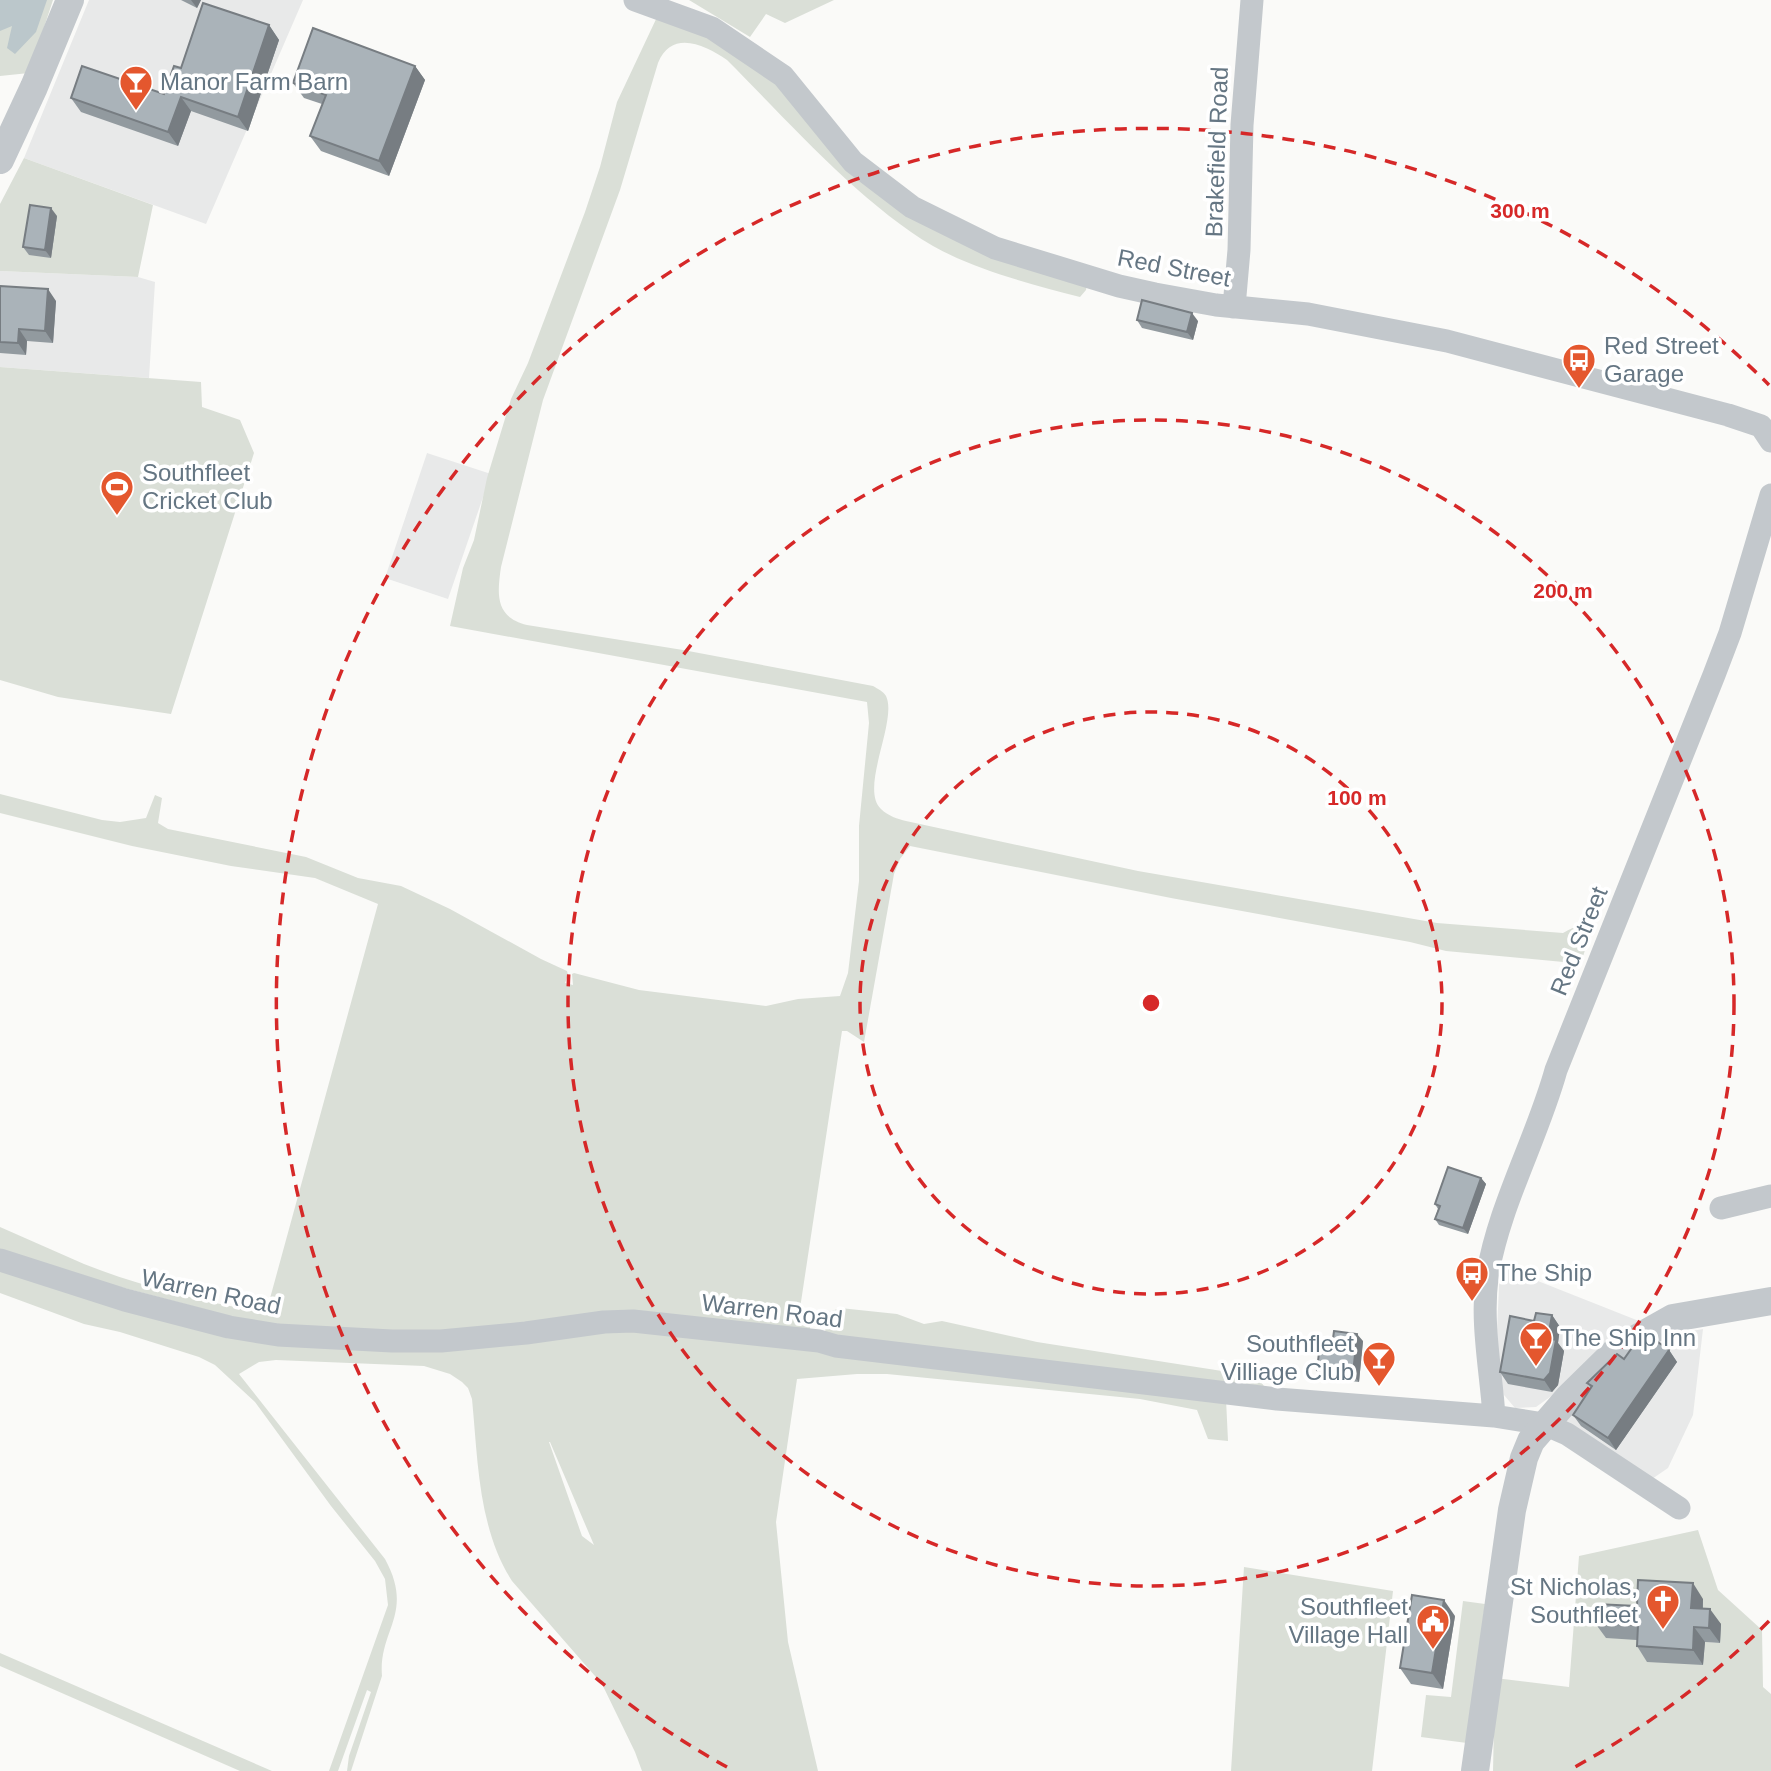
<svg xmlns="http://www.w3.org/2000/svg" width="1771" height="1771" viewBox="0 0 1771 1771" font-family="Helvetica,sans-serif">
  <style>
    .built { fill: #e8e9e9 }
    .green { fill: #dadfd7; fill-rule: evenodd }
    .water { fill: #bbc7cb }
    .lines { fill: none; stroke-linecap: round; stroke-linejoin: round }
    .minor { stroke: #c3c8cc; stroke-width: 23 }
    .tertiary { stroke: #c3c8cc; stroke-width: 28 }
    .wall { fill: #929a9f }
    .shaded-wall { fill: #777d82 }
    .building { fill: #aab3b9; stroke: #777d82; stroke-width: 2 }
    .ring { fill: none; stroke: #d62828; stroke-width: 3.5; stroke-dasharray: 12 9 }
    .labels { text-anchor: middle; stroke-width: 7; stroke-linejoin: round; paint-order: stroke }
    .poi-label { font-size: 24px; fill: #657683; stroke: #fff; text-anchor: start }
    .street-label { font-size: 24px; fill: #657683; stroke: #fff }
    .centre { fill: #d62828; stroke: #fff; stroke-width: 3.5 }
    .ring-label { font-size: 21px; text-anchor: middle; font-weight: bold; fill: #d62828; stroke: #fff; stroke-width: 7; stroke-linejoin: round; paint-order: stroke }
  </style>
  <rect width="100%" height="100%" fill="#fafaf8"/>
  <path class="built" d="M89,0h214l-97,224 -182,-66z
    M0,271l138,6 17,5 -6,96 -149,-11z
    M427,453l64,21 -43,125 -63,-21z
    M1500,1266l139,55 -82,71 -21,15 -21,1 -11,-13 -5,-16 -2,-49z
    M1703,1329l-10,86 -25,53 -16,11 -91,-57 88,-83z"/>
  <path class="green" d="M0,0h53l-24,73 -29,3z
    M689,0h145l-49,23 -19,-9 -16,23z
    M658,15l73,23 146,148 210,97 -1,7 -6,7c-49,-13 -102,-26 -147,-51 -73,-43 -145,-125 -206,-186 -22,-15 -55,-31 -69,3l-38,127 -77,210 -42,167c-4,28 -6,50 26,58l156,25 190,36c5,3 10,5 13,10 12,25 -27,92 -5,113 7,7 17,10 25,12l232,50 299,52 126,10c10,-5 15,-10 27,-3v3l-8,27 -8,3 -128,-12 -36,-9 -239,-44 -261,-52 -10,13 -6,15 -30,168 -17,-11h-5l-43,284 10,5 2,15 -184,-18 -167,20 -170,-5 -290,-77v-28c28,12 56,25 84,37 58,23 121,38 182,49l112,-409 -63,-26 -84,-12 -99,-20 -132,-33v-19l102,26 18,2 26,-4 9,-23 7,3 -4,25 10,6 138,28 52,21 43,8 49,23 91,50 26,12 1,4 -3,8 8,2 -1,-11 2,-1 65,17 127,16 32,-7 42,-3 8,-23 11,-92v-55l10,-103 -2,-21 -417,-76 13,-58 11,-28 13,-62 24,-79 17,-36 57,-151 15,-45 17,-65z
    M24,158l129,47 -15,72 -138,-6v-67z
    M0,367l201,15 1,25 38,13 14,33 -83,261 -113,-17 -58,-17z
    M0,1267l246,70 368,-12 612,74 2,42 -20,-2 -11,-29 -57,-11 -253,-25h-30l-60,5 -21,143 12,120 30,129h-176l-7,-19 -33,-68 -90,-103c-34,-53 -34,-121 -40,-182l-4,-11 -6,-6 -12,-8 -26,-8 -148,-6 -17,2 -20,12 146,185c30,55 -7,71 -3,117l-31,95h-4l2,-15 22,-64 -4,-2 -29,81h-9l59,-166 -3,-26 -10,-18 -44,-55 -76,-104 -40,-37 -16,-8 -79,-25 -36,-8 -84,-31zM549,1442h1l44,103 -12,-9z
    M840,1308l57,6 27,10 18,-3 95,21 185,29c29,1 30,-3 47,22l-384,-45 -60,-16 4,-20z
    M1698,1530l20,60 44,40 1,57 8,7v77h-278l2,-93 74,9 10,-131zM1703,1599l-1,24 18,20 -15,-1 -2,23 -54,-24 -1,-19z
    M1244,1567l149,24 -21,180h-141z
    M1463,1601l22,3 -18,139 -46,-6 5,-42 25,2z
    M0,1653l272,118h-32l-240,-105z"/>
  <path class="water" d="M0,0h47l-11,32 -21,22 -8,-6 5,-22 -12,5z"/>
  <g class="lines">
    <path class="minor" d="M635,0l77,28 71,48 70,86 59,45 83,41 124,38 36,8 61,11 92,9 139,27 281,74 33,11 10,15
      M1234,307l5,-57 3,-125 10,-125
      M1721,1208l50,-12
      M0,1260l125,40 104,27 49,8 114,6h49l85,-8 78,-11 29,-1 186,20 17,5 441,53 217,17 50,8 23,10 112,74
      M1494,1416c-3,-45 -13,-93 -7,-138 11,-71 50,-139 69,-208l158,-395 16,-42 41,-138"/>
    <path class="tertiary" d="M0,160l34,-73 36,-87
      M1475,1771l37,-261 12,-52 7,-17 38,-44 49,-48 55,-31 98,-17"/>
  </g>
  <path class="wall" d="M181,0h20l-4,8z
    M269,25l10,15 -31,91 -57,-20 -13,35 -97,-34 -10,-14 93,-4 17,-26z
    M415,66l10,14 -36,96 -68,-25 -11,-15 12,-32 -18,-6 -11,-15z
    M57,216l-6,42 -22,-3 -6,-8z
    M0,286l56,15 -3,42 -26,-2 -1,14 -26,-2z
    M1137,320l61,1 -5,19 -51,-12z
    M1481,1178l5,6 -18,50 -29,-9 -4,-6 3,-10 -3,-5z
    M1552,1315l8,12 -2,16 6,8 -6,34 -6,7 -44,-8 -8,-12 34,-51z
    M1363,1341l-4,41 -36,-4 -6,-8 15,-24z
    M1669,1350l8,12 -61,88 -35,-24 -8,-11 18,-27 -4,-5 37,-24z
    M1703,1599v9l18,16 -1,19 -15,-1 -2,23 -56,-3 -10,-16v-6l-31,-2 -11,-15 42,-17z
    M1455,1616l-12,73 -32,-5 -11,-16z"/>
  <path class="shaded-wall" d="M191,0h10l-4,8z
    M269,25l10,15 -31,91 -10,-14z
    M415,66l10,14 -36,96 -10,-15z
    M181,97l10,14 -13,35 -10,-14z
    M51,208l6,8 -6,42 -6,-8z
    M48,289l8,12 -3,42 -8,-12z
    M1192,313l6,8 -5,19 -6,-8z
    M19,329l8,12 -1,14 -8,-12z
    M1481,1178l5,6 -18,50 -5,-6z
    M1552,1315l8,12 -2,16 6,8 -6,34 -6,7 -8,-12z
    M1357,1334l6,7 -4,41 -6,-8z
    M1669,1350l8,12 -61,88 -8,-12z
    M1693,1583l10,16 -1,24 -11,-15z
    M1444,1600l11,16 -12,73 -11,-16z
    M1710,1609l11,15 -1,19 -11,-15z
    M1694,1627l11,15 -2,23 -10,-15z"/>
  <path class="building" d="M203,3l66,22 -31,92 -57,-20 -13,35 -97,-34 11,-32 82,28 10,-28 7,2z
    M313,28l102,38 -36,95 -69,-25 16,-41 -33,-12z
    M30,205l21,3 -6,42 -22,-3z
    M0,286l48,3 -3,42 -26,-2 -1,14 -18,-1z
    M1142,300l50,13 -5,19 -50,-12z
    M1448,1167l33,11 -18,50 -28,-9 5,-13 -5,-2z
    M1536,1313l16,2 -4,23 8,2 -6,33 -6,7 -44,-8 10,-56 24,5z
    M1334,1331l23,3 -4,40 -36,-4 3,-26 12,2z
    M1648,1335l21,15 -61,88 -35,-23 19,-29 -5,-3 30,-29 7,5 12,-17z
    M1638,1580l55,3 -2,25 19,1 -1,19 -15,-1 -1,23 -56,-4 1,-21 -43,-2 1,-19 41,2z
    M1412,1595l32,5 -12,73 -32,-5z"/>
  <g class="ring">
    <circle cx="1151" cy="1003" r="291"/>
    <circle cx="1151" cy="1003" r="583"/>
    <path d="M1769 1621A874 874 0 0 1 1575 1767M727 1767A874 874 0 1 1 1769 385"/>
  </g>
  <defs>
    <symbol id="bar-pin" viewBox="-11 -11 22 30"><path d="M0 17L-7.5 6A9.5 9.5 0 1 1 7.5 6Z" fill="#e4572e" stroke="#fff"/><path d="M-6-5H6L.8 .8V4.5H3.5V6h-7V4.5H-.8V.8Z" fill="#fff"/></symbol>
    <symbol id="bus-pin" viewBox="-11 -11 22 30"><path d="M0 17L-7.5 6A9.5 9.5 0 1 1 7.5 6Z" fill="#e4572e" stroke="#fff"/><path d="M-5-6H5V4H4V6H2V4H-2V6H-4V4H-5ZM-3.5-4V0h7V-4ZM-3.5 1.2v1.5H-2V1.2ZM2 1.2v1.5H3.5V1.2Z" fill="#fff"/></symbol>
    <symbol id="stadium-pin" viewBox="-11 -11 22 30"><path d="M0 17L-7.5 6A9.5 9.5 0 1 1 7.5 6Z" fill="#e4572e" stroke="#fff"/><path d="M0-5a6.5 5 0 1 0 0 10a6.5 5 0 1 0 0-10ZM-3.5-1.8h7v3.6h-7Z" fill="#fff"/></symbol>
    <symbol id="church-pin" viewBox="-11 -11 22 30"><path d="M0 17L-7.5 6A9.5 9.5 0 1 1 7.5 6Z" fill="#e4572e" stroke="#fff"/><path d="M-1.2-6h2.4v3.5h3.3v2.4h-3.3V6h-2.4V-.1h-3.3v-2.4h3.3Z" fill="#fff"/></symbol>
    <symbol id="civic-pin" viewBox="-11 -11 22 30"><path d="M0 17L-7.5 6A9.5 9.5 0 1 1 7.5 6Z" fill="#e4572e" stroke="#fff"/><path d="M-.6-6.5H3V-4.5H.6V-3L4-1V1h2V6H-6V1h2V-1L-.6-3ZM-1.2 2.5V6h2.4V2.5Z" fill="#fff"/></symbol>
  </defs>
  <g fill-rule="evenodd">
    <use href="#bar-pin" x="117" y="63" width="38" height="52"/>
    <use href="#bus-pin" x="1560" y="341" width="38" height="52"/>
    <use href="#stadium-pin" x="98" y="468" width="38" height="52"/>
    <use href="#bus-pin" x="1453" y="1254" width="38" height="52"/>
    <use href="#bar-pin" x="1517" y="1319" width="38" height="52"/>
    <use href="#bar-pin" x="1360" y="1339" width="38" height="52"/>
    <use href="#church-pin" x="1644" y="1582" width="38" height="52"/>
    <use href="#civic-pin" x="1414" y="1602" width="38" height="52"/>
  </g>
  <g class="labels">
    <g class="poi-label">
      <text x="160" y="90">Manor Farm Barn</text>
      <text x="1604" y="354">Red Street<tspan x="1604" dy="28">Garage</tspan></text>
      <text x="142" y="481">Southfleet<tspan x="142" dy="28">Cricket Club</tspan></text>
      <text x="1496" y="1281">The Ship</text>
      <text x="1560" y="1346">The Ship Inn</text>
      <text x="1354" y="1352" text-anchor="end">Southfleet<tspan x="1354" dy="28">Villiage Club</tspan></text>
      <text x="1638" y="1595" text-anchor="end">St Nicholas,<tspan x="1638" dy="28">Southfleet</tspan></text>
      <text x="1408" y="1615" text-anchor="end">Southfleet<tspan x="1408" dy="28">Village Hall</tspan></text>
    </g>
    <g class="street-label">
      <text transform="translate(1217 152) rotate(-88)" y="8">Brakefield Road</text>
      <text transform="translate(1174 268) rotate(11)" y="8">Red Street</text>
      <text transform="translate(1579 941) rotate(-68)" y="8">Red Street</text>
      <text transform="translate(211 1292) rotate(12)" y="8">Warren Road</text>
      <text transform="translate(772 1311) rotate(7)" y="8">Warren Road</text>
    </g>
  </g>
  <circle cx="1151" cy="1003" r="10" class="centre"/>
  <g class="ring-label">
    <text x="1520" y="218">300 m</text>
    <text x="1563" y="598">200 m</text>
    <text x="1357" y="805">100 m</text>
  </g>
</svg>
